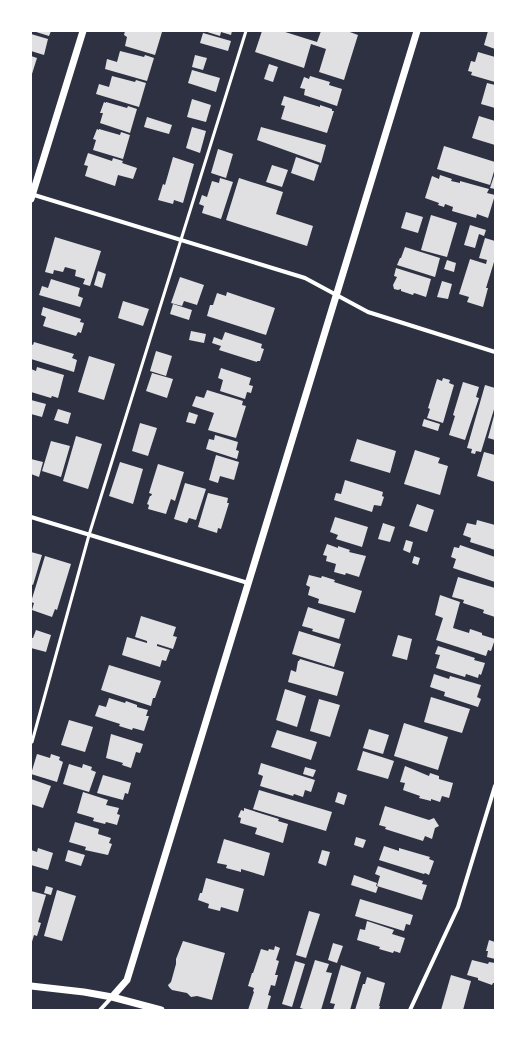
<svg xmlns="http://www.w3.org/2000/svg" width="526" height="1041" viewBox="0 0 526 1041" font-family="Mulish,sans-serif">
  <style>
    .building { fill: #e0e0e3 }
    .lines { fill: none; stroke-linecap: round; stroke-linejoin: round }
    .service { stroke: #fff; stroke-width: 3 }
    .minor { stroke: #fff; stroke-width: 4 }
    .tertiary { stroke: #fff; stroke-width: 7 }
  </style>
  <rect width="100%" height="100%" fill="#2d3142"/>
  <path class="building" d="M33,31h18l-2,5z
    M125,31l37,1 -7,23 -30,-9 2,-9 -3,-2z
    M204,31h28l-1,4 -10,-3 -1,4z
    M262,31h20l35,11 4,-11h26l11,4 -14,45 -25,-8 7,-23 -15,-5 -7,24 -49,-16z
    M488,31h7v18l-11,-4z
    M203,33l28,8 -3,10 -28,-8z
    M31,34l17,5 -4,16 -13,-4z
    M120,51l24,6 1,-2 9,3 -7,23 -42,-12 2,-10 10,3z
    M478,52l17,5v25l-24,-7 1,-3 -4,-1 3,-10 4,1z
    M195,55l12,3 -4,12 -11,-3z
    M31,56l6,2 -6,19z
    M269,64l9,3 -5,15 -9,-3z
    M192,70l28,8 -4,14 -28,-9z
    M112,76l23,6 1,-2 10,3 -7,24 -43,-13 3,-10 10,3z
    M310,76l20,6 -1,3 13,4 -5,17 -33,-11 1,-6 -5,-1 4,-11 5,2z
    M487,83l8,2v23l-14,-4z
    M284,96l36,11v-2l12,4v2h2l-7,22 -46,-14 4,-13 -4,-1z
    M192,99l19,6 -5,17 -19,-5z
    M104,102l2,1v-1l21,6 1,-2 9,3 -7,24 -30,-10 3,-10h-3z
    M479,116l16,5v24l-23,-7z
    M147,117l25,8 -3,9 -25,-7z
    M192,127l14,4 -6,22 -14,-5z
    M261,127l65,18 -5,18 -64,-23z
    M97,129l2,1v-1l21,6 1,-3 9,3 -7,24 -30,-9 3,-10 -3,-1z
    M444,146l51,16v6l-5,17 -53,-16z
    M218,149l15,5 -7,24 -15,-5z
    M88,153l24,8 1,-3 10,3 -1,2 15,5 -4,11 -15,-4 -3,11 -30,-10 3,-10 -4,-1z
    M173,157l21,7 -11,39 -9,-3 -1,4 -15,-4 5,-16 2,1z
    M296,157l23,8 -5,16 -23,-8z
    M272,165l16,5 -6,17 -16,-5z
    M495,173v16l-5,-1z
    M440,175l12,4 -1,2 9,2v-2l29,8 -2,4 8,2 -7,23 -11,-4 -1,4 -24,-7 1,-4 -8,-3 -1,3 -6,-2 1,-2 -14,-5 7,-22 7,3z
    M220,178l13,4 -12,37 -19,-6 2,-7 -5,-2 3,-9 5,2 5,-16 7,2z
    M239,178l44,14 -7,22 37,12 -6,20 -81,-26z
    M406,212l17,5 -5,16 -17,-5z
    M431,215l26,8 -10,34 -26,-7z
    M470,225l16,5 -2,6 -5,-2 -4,14 -11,-3z
    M55,237l46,14 -11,35 -7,-2 2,-5 -10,-3 1,-6 -11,-3 -2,5 -9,-2 -1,4 -8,-2z
    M485,238l10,3v21h-1l-8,26h2l-5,19 -16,-5 2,-5 -10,-3 11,-35 16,5 1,-4 -8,-2z
    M405,247l35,11 -5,19 -38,-12 3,-7h1z
    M447,260l9,3 -2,9 -10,-3z
    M396,268l35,11 -5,18 -12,-4 -1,2 -12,-4v-2l-3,1 -4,-1 -1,-4 4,-8 -3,-1z
    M98,271l8,3 -4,14 -8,-3z
    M180,277l24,8 -7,20 -13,-4 -2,5 -11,-3z
    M51,279l29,9 -2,8 5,2 -3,9 -41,-12 3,-9 6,2z
    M442,281l10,3 -4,15 -11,-2z
    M227,292l48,16 -9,27 -59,-19 3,-11h3l4,-12 9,3z
    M123,301l26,8 -6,17 -25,-8z
    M173,304l19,6 -3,10 -19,-6z
    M43,307l38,12 -1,3 4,1 -3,10 -3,-1 -2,4 -33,-10 3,-9 -5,-2z
    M191,331l15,3 -2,9 -15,-3z
    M225,332l37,12 -1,4 3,1 -4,12h-3v1l-38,-12 2,-4 -9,-3 2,-6 8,3z
    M34,342l40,12 -2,4 5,2 -3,12 -43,-13v-15l2,1z
    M156,351l16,5 -6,20 -16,-5z
    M89,356l26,8 -11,36 -26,-8z
    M37,367l27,8 -6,23 -6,-2 -1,2 -20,-6v-23l5,2z
    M221,368l30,10 -2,7 4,1 -2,7 -4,-1 -2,7 -25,-8 3,-11 -5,-2z
    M152,373l21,6 -6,19 -21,-7z
    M443,378l7,2 -1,3 5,2 -11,38 -16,-5 3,-9 -2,-1 9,-29 5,2z
    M463,382l16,5 -3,10 3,1 -14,42 -16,-5 6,-19 -2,-1z
    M485,385l10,3v18l-14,46 -5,-1 -1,3 -4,-1 1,-4 -5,-1z
    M207,390l36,11 -1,4 4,1 -10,32 -28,-8 6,-17 -22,-7 4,-10 8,2z
    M31,400l15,4 -4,13 -11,-3z
    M58,409l13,4 -3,11 -14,-4z
    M189,412l9,3 -3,9 -9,-2z
    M495,412v28l-7,-2z
    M424,419l16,5 -2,7 -16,-5z
    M140,423l17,5 -9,28 -16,-5z
    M215,435l23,7 -2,8 3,1 -2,8 -31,-10 3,-10 5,1z
    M76,436l26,8 -14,45 -25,-8z
    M357,439l39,12 -6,22 -40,-12z
    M51,441l19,5 -9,31 -19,-6z
    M415,450l25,8 -2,5 10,3 -8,29 -36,-11z
    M484,452l11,3v27l-18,-6z
    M216,455l23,7 -5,18 -14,-4 -2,7 -9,-3z
    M31,459l12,3 -4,15 -8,-3z
    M120,462l23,7 -10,35 -24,-8z
    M158,464l26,8 -9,29 -4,-2 -5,15 -18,-5 1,-4 -2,-1 3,-8h1l1,-2 -3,-1z
    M345,480l38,12 -1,4 2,1 -3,9 -7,-1 -2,7 -38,-12 2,-7 5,1z
    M185,483l21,6 -10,31 -7,-2 -2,5 -13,-4z
    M208,493l20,5 -1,5h2l-8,26 -3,-1 -1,5 -19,-6z
    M417,504l17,6 -7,22 -18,-6z
    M335,517l33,10 -6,20 -26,-8 2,-4 -8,-3z
    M477,520l18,5v25l-25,-8 1,-4 -8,-3 4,-12 9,2z
    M383,523l12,4 -5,15 -12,-3z
    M406,540l7,2 -3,11 -7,-3z
    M327,544l11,4v-2l12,4 -1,2 17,4 -7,21 -13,-4 -1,2 -11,-3 2,-8 -10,-3 1,-5 -4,-1z
    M460,545l35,12v25l-42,-14 3,-9 -5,-2 3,-10 5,1z
    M31,552l11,3 -9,30 -2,-1z
    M45,556l26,8 -14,46 -2,-1 -3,8 -20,-7 2,-7 -3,-1z
    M414,556l6,2 -2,7 -6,-2z
    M309,575l12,3 1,-2 13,4 -1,2 28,9 -7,22 -37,-10 1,-4 -11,-4 2,-8 -4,-2z
    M458,577l37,11v29l-12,-4 1,-3 -21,-7 1,-3 -12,-3z
    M440,595l20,7 -7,26 16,5 1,-4 12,4v2l13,4 -4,12 -3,-1 -2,6 -50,-16 7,-22 -8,-3z
    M308,607l37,12 -6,20 -27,-8 1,-2 -11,-3z
    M141,616l35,11 -3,9 4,1 -4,12 -16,-5v2l13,4 -4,11 -4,-1 -2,7 -38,-12 5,-18 20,6v-2l-12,-4z
    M36,630l15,5 -5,17 -15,-4v-10h2z
    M299,631l42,13 -7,23 -42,-13z
    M398,635l14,4 -5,21 -15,-4z
    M438,646l37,12 -1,2 11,3 -4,12 -2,-1 -1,4 -12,-4 -1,3 -29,-9 4,-13 -5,-1z
    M300,659l44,13 -7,24 -49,-14 3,-12 5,2 2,-11h1z
    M109,665l52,16 -6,17h-2l-2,8 -50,-16z
    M434,674l15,5 1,-3 31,9 -4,12 4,2 -3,8 -34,-11 1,-4 -15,-5z
    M285,689l21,7 -9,31 -21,-7z
    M431,697l39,12 -8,24 -38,-11z
    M109,698l16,5 1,-2 11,4v2l11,3 -2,6h3l-5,15 -11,-3 -1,2 -13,-4 1,-2 -25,-8 4,-11 7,2z
    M319,699l21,6 -10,32 -20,-6z
    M69,720l24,7 -8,25 -24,-7z
    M404,723l44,14 -10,33 -44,-14z
    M369,729l20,6 -6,19 -20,-6z
    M277,730l40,12 -6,18 -40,-13z
    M111,734l32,10 -3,9 -4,-1 -5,16 -9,-3 1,-2 -17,-5z
    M363,751l31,10 -6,18 -31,-9z
    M37,754l13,4 1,-4 9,3 -1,3 4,2 -6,20 -26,-8z
    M261,763l54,17 -4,12 -6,-2 -2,7 -9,-3 -1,2 -33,-10 3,-10 -5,-2z
    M69,764l13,4 1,-4 9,3 -1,3 5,2 -7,20 -26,-8z
    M405,766l24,10 1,-3 9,3v3l14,4 -4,15 -7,-2 -2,6 -9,-3v2l-12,-3 1,-2 -17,-6 2,-7 -5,-1z
    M305,767l11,3 -3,7 -10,-3z
    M103,775l28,8 -3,11 -3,-1 -2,7 -26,-7z
    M31,779l20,7 -8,22 -12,-4z
    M259,790l73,22 -6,19 -73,-22z
    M83,792l25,8 -2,5 13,3 -2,6 3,1 -3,10 -11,-3 -1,2 -12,-3 1,-3 -17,-5z
    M338,792l9,3 -3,10 -9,-3z
    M385,806l44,14 5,-2 5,8 -4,2 -3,11 -7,-3 -2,5 -38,-12 1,-2 -7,-2z
    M244,808l35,11 -1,2 10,3 -5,19 -28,-9 2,-6 -17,-5 1,-5 -3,-1 3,-7 3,1z
    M75,822l24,7 -1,5 13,4 -2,5 3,1 -4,11 -23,-5 1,-3 -17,-5z
    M356,837l10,3 -3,8 -9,-3z
    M224,839l46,14 -6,23 -23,-7v3l-15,-4 1,-3 -10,-2z
    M384,846l15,5v-3l31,9 -1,2 5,2 -5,14 -4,-2 -1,1 -45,-14z
    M38,848l15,5 -5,17 -17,-5v-15l6,2z
    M68,850l17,5 -4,11 -16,-5z
    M322,850l8,2 -4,14 -8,-3z
    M378,866l45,15 -1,3 5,1 -5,15 -45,-14 3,-10 -5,-2z
    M354,875l23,8 -1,3 2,1 -2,6 -25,-8z
    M206,878l38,11 -6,23 -17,-5 -1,4 -12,-3 1,-4 -11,-4 2,-7h2z
    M46,886l7,2 -2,7 -7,-2z
    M57,890l19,6 -14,45 -18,-5z
    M31,891l15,4 -8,27 3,1 -4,13 -3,-1 -3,10z
    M360,899l53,16 -3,10 -4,-1 -2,7 -49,-15z
    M309,911l11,3 -14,44 -10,-3z
    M367,921l27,9 -2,4 13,4 -5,15 -6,-2 -1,2 -14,-4 1,-2 -23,-7 3,-11 5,1z
    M489,940l6,2v17l-8,-2 1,-6h-2z
    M183,941l42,12 -13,47 -15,-4 -6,1 -4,-4 -15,-3 -3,-3 -1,-2 3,-3 5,-18v-5z
    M333,943l10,3 -6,17 -9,-3z
    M275,946l5,2 -4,12 3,1 -4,14h3l-3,11 -4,-1 -3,10 3,1 -4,14h-19l6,-18 -1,-1 1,-3 -6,-2 4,-13h1l8,-24 7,2 1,-2 5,1z
    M315,960l14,4 -3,8 6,1 -11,37h-14l-7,-2z
    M472,960l16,4 1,-2 6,1v20h-2l-1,2 -14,-5v-2l-11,-3z
    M295,961l10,3 -13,43 -10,-3z
    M341,965l20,7 -11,38h-17l2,-6 -5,-1z
    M451,975l20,6 -8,29h-22z
    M367,977l18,6 -6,23h1l-1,4h-24l8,-26h2z"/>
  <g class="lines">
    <path class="service" d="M32,742l57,-207 157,-504"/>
    <path class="minor" d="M31,194l274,84 63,34 127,40
      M31,517l217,66
      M100,1010l12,-13
      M410,1010l48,-103 37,-121"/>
    <path class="tertiary" d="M31,199l52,-168
      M31,986l53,6 28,5 49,13
      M112,997l15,-17 290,-949"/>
  </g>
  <rect width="526" height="1041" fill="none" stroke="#ffffff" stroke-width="64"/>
</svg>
